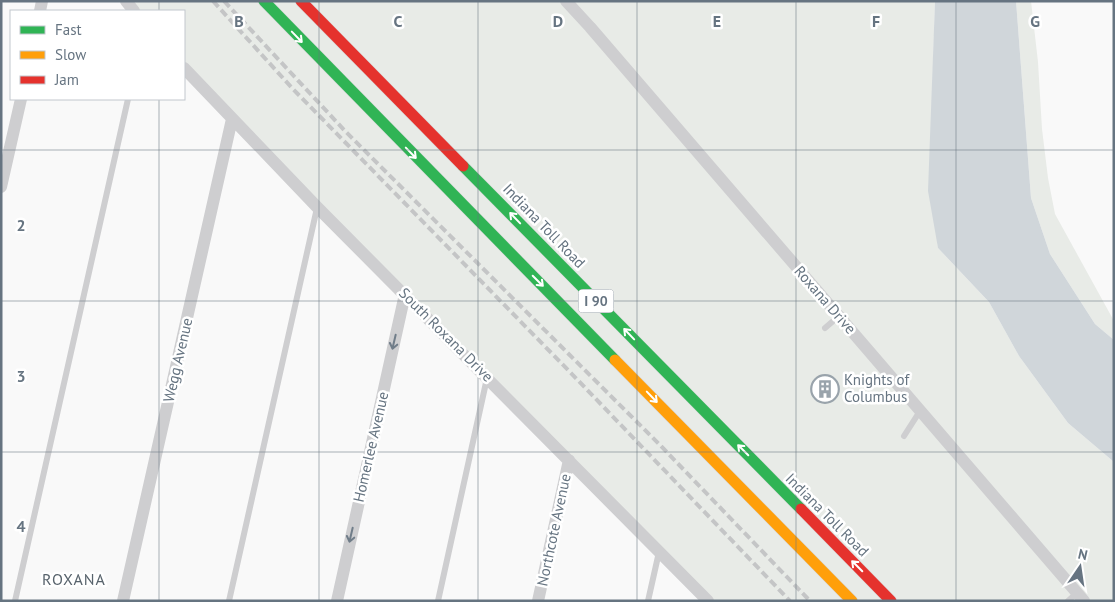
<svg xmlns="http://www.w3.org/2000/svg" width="1115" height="602" viewBox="0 0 1115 602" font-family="'PT Sans',sans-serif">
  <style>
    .green { fill: #e8ebe7 }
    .water { fill: #d0d6da }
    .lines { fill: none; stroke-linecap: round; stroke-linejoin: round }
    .fast-casing { stroke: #d6d6d7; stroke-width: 12 }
    .slow-casing { stroke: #d6d6d7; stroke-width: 12 }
    .jam-casing { stroke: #d6d6d7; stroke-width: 12 }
    .lane { stroke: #ceced0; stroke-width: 6 }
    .street { stroke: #ceced0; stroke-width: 12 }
    .fast { stroke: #30b455; stroke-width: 11 }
    .slow { stroke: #ff9f0a; stroke-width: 11 }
    .jam { stroke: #e5322d; stroke-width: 11 }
    .rail { stroke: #c4c5c6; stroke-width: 4; stroke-dasharray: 8 4; stroke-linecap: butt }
    .oneway { stroke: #fff }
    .oneway2 { stroke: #707d89 }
    .grid { fill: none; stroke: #667481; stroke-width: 1; stroke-opacity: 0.55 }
    .labels { text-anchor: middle; stroke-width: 5; stroke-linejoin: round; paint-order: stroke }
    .shield { fill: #fff; stroke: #949ea7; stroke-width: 1 }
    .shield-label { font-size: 14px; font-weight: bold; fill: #667481 }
    .street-label { font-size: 15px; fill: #667481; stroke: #fff }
    .poi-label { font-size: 15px; fill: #667481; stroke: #fff; text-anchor: start }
    .neighbourhood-label { font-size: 16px; letter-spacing: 1px; fill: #58636c; stroke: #fff }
    .grid-label { font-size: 16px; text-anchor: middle; font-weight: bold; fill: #667481; stroke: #fff; stroke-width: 5; stroke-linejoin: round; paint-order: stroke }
  </style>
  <rect width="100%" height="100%" fill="#f9f9f9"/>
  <path class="green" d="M126,1h809l-4,133 7,114 51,54 30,54 49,67 46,39v139h-406l-524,-533v-57h-50z
    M1016,1h15l7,61 4,67 6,49 7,36 59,107v19l-19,-16 -45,-70 -19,-56z"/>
  <path class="water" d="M935,1h81l15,197 19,56 45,70 19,16v122l-46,-39 -49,-67 -30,-54 -51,-54 -10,-57z"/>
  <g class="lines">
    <defs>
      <path id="fast" d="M264,1l351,359
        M463,166l338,343"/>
      <path id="slow" d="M615,360l237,241"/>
      <path id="jam" d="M301,1l162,165
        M801,509l90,92"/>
    </defs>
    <use href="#fast" class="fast-casing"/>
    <use href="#slow" class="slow-casing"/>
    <use href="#jam" class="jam-casing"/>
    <path class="lane" d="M825,328l14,-12
      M904,436l16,-25
      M15,601l113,-502
      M229,601l88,-393
      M438,601l49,-223
      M648,601l11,-49
      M1068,601l9,-8"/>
    <path class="street" d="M126,1l8,10
      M566,1l24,26 494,574
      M40,11l2,-10
      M184,68l133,139 391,394
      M1,187l20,-88
      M123,601l109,-482
      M337,601l68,-307
      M538,601l31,-141"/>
    <use href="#fast" class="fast"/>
    <use href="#slow" class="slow"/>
    <use href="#jam" class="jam"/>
    <path class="rail" d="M213,1l79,87 278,284 220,229
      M224,1l122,131 313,312 151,157"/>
  </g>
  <defs><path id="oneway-shaft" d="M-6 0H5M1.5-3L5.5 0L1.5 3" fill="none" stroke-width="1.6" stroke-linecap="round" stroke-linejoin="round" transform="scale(1.25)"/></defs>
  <g class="oneway">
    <use href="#oneway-shaft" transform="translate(297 37) rotate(46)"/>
    <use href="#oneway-shaft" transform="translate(411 153) rotate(46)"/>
    <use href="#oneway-shaft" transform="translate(515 218) rotate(-134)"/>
    <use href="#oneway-shaft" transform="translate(538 281) rotate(45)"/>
    <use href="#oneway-shaft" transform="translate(629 334) rotate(-134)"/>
    <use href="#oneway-shaft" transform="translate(652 397) rotate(46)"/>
    <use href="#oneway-shaft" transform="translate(743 450) rotate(-135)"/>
    <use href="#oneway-shaft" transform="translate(857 566) rotate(-135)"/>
  </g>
  <g class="oneway2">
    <use href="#oneway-shaft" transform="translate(394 342) rotate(103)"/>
    <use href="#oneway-shaft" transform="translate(351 535) rotate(103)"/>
  </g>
  <path class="grid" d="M159,1v10M319,1v600M478,1v600M637,1v600M796,1v600M956,1v600M159,99v502M1,150h1113M1,301h1113M1,452h1113"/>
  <defs>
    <symbol id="building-ring" viewBox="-11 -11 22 22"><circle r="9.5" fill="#fff" stroke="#99a3ab" stroke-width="1.5"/><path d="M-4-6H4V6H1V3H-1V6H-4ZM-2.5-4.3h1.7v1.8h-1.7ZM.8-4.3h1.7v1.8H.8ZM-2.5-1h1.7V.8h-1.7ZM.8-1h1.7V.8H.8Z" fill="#99a3ab"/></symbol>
  </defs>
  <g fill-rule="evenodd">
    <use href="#building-ring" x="809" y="373" width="32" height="32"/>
  </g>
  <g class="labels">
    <rect class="shield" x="578.5" y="289.5" width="35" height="23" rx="4"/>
    <g class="shield-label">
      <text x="596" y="306">I 90</text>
    </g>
    <g class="street-label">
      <text transform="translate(544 226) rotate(46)" y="5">Indiana Toll Road</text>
      <text transform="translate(825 300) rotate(49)" y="5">Roxana Drive</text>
      <text transform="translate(446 335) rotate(45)" y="5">South Roxana Drive</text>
      <text transform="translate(178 360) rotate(-77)" y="5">Wegg Avenue</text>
      <text transform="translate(371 447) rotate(-77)" y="5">Homerlee Avenue</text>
      <text transform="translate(827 515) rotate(45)" y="5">Indiana Toll Road</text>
      <text transform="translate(554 530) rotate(-78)" y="5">Northcote Avenue</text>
    </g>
    <g class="poi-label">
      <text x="844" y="385">Knights of<tspan x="844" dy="17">Columbus</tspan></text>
    </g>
    <g class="neighbourhood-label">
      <text x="74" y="585">ROXANA</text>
    </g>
  </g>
  <g class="grid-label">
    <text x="239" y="27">B</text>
    <text x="398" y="27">C</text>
    <text x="558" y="27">D</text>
    <text x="717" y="27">E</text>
    <text x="876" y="27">F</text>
    <text x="1035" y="27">G</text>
    <text x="21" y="231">2</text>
    <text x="21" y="382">3</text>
    <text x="21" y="532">4</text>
  </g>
  <rect width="1115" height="602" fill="none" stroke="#667481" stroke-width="5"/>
  <rect x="10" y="10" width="175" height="90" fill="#ffffff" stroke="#c2c7cd"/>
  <rect x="20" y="26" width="25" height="8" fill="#30b455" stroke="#c2c7cd"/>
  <text x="55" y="35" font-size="15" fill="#667481">Fast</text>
  <rect x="20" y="51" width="25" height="8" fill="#ff9f0a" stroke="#c2c7cd"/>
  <text x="55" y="60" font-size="15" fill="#667481">Slow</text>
  <rect x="20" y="76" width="25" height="8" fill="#e5322d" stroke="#c2c7cd"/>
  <text x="55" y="85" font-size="15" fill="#667481">Jam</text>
  <g transform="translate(1080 567) rotate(13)" stroke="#ffffff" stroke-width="4" paint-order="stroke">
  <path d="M0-4L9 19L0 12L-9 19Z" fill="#667481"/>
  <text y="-8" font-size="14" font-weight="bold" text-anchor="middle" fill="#667481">N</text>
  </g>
</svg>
